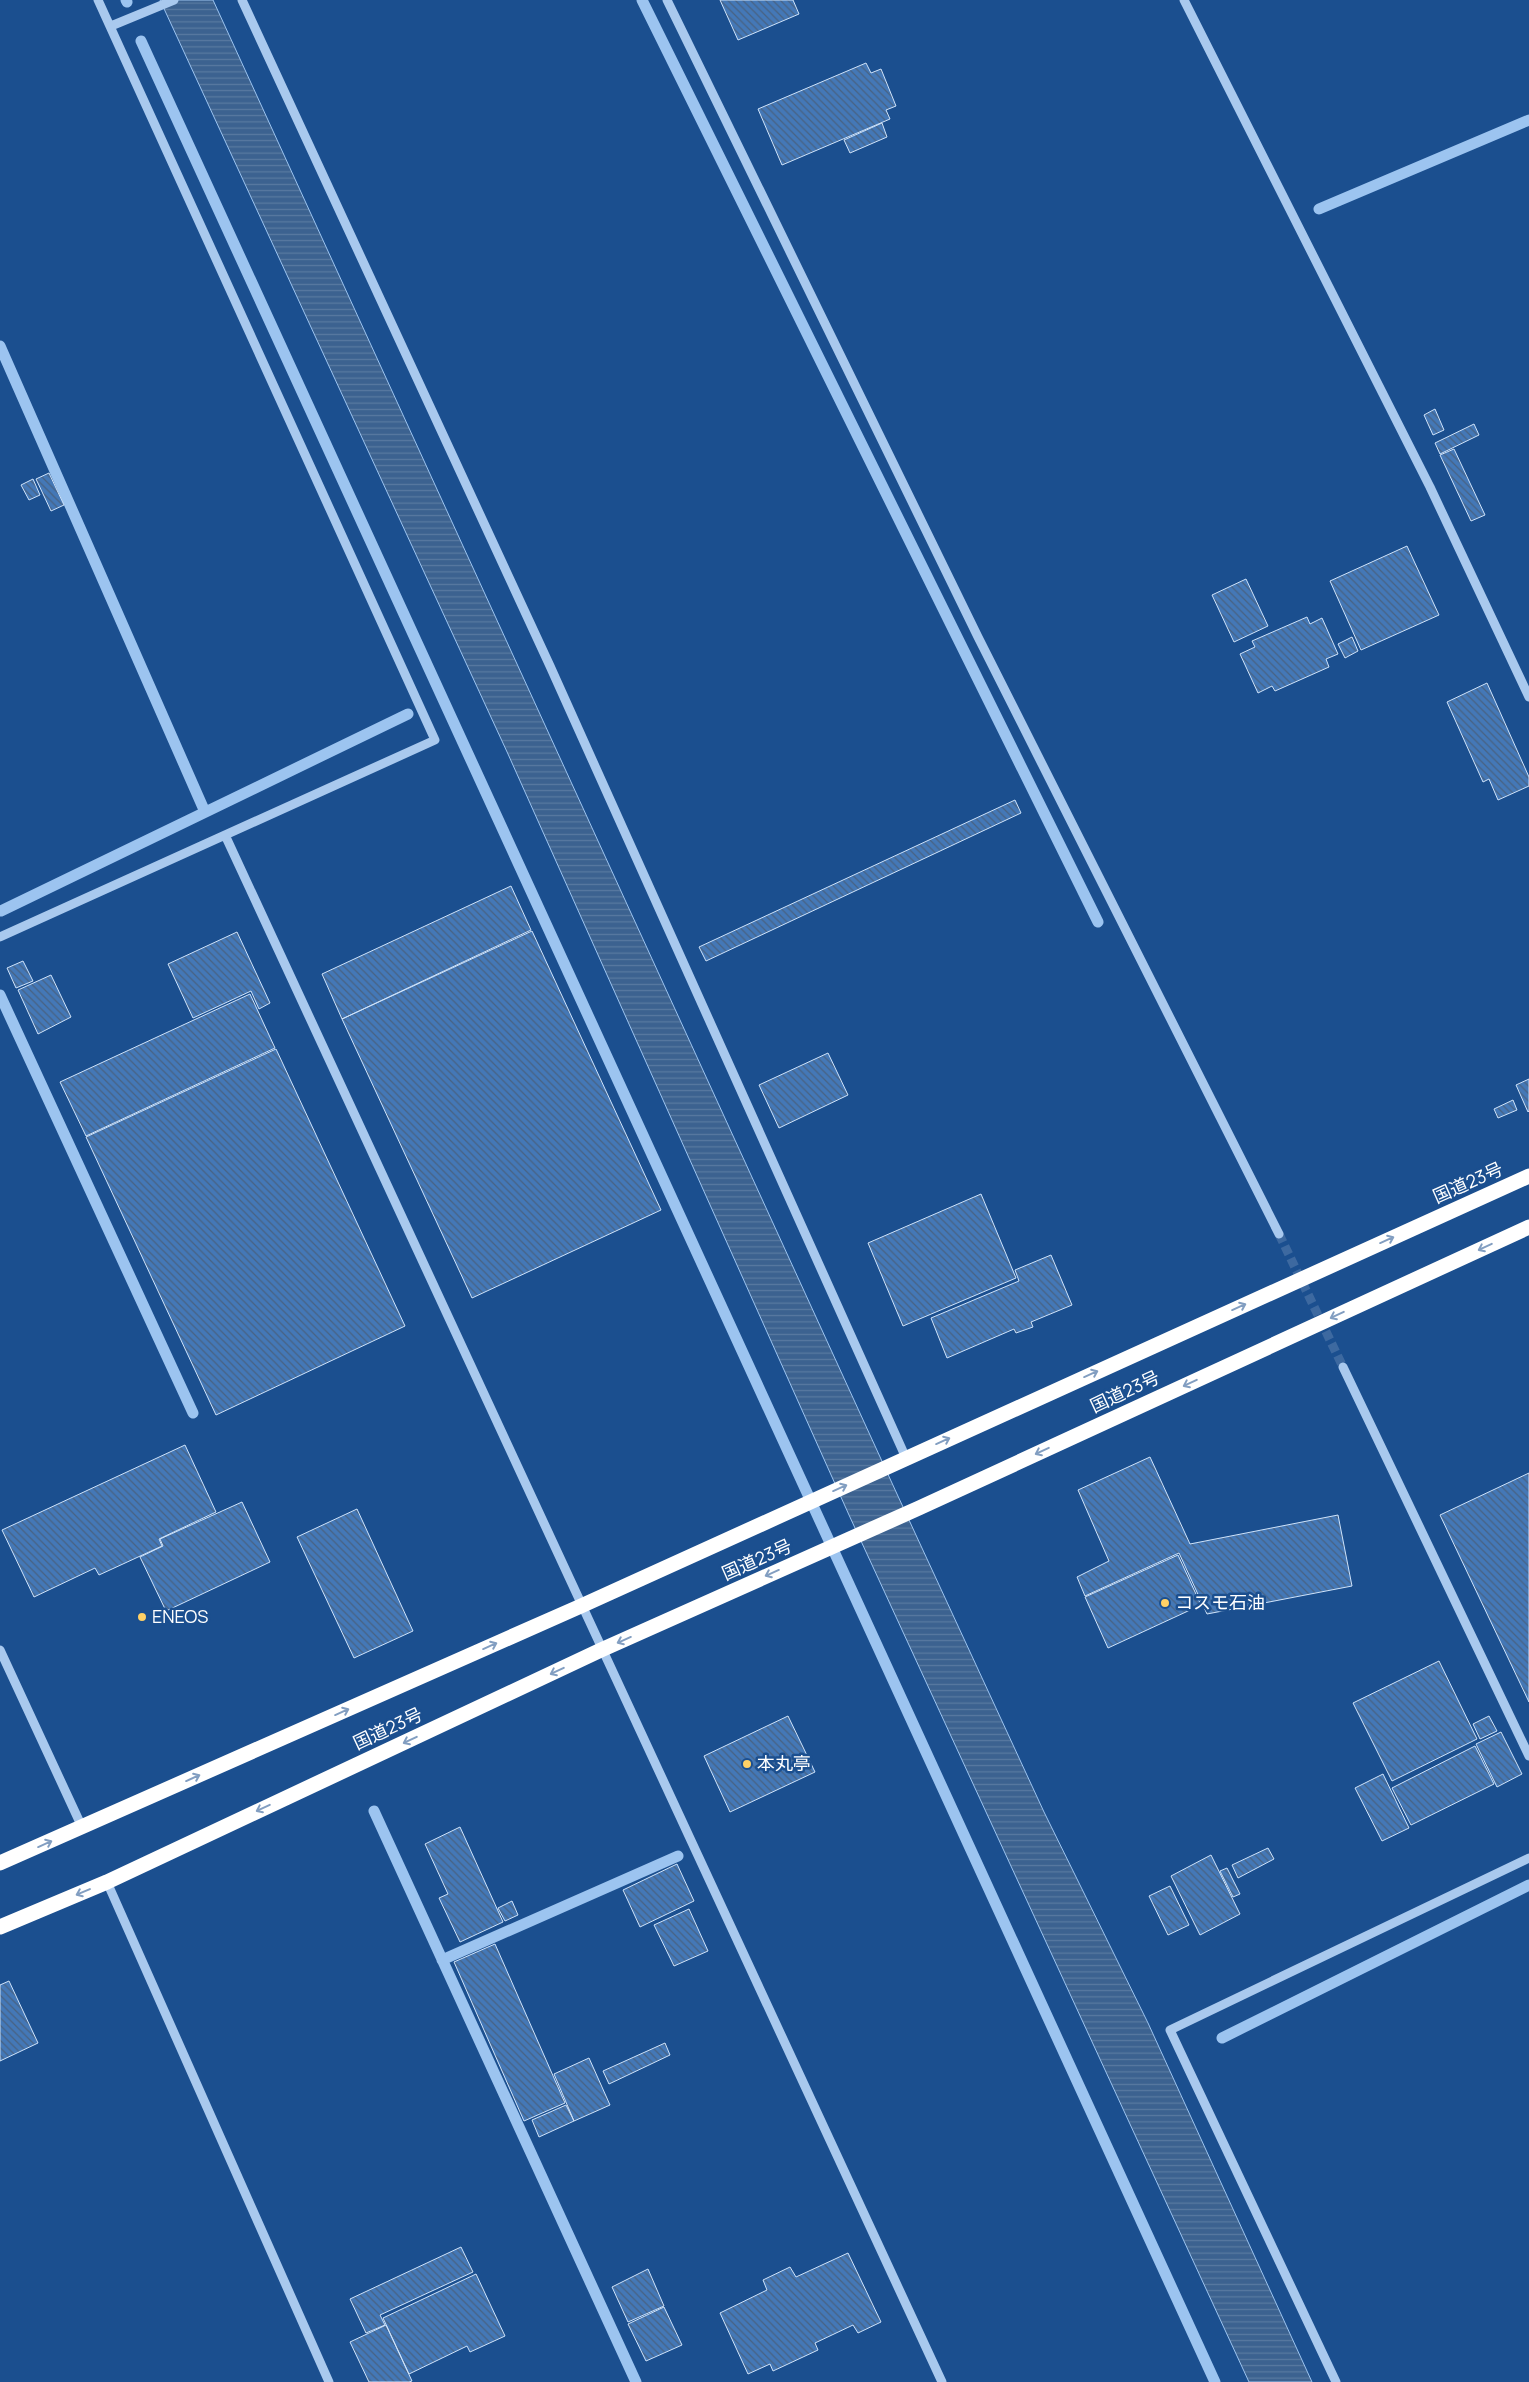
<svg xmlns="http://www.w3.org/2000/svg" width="1529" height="2382" viewBox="0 0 1529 2382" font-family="Manrope,'Noto Sans JP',sans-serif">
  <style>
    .water { fill: url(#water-rules); stroke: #9cc4f0 }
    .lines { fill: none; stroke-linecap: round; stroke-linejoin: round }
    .stream { stroke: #9cc4f0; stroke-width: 11 }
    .building { fill: url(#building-back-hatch); stroke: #cfe3fa }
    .minor-tunnel { stroke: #3d69a0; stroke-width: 9; stroke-dasharray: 9 4.5; stroke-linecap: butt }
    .minor { stroke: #a9c9ee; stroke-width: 9 }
    .highway { stroke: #fff; stroke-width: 15 }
    .oneway { stroke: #829ec1 }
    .poi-dot { fill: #ffd166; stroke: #1b4f8f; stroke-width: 2 }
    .labels { text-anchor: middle; stroke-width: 5; stroke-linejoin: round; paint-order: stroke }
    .street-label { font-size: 18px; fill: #fff; stroke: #1b4f8f }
    .poi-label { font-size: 18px; fill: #fff; stroke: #1b4f8f; text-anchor: start }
  </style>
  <defs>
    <pattern id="water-rules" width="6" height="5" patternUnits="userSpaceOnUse" patternTransform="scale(1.25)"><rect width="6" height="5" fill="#3c6290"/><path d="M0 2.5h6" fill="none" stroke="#597aa1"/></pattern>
    <pattern id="building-back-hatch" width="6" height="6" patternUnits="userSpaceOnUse" patternTransform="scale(1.25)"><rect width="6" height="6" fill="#4478b7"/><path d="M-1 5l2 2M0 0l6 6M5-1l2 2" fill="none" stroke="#486282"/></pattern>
  </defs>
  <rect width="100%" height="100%" fill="#1b4f8f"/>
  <path class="water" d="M160,0h53l684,1494 147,318 104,211 164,359h-63l-400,-867 -341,-761z"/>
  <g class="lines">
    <path class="stream" d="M126,0l1,2
      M642,0l456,922
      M141,41l1074,2341
      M1319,209l210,-89
      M0,346l205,466
      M1,911l407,-197
      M0,995l193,418
      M374,1811l262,571
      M442,1960l236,-104
      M1222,2038l307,-153"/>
  </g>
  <path class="building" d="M720,0h73l6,14 -61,26z
    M866,63l5,10 10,-4 15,37 -10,4 4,9 -108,46 -24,-56z
    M882,123l5,14 -37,16 -6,-13z
    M1435,409l9,21 -11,5 -9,-20z
    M1474,424l5,11 -39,19 -5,-11z
    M1454,449l31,66 -14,6 -31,-66z
    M49,473l15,32 -13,6 -15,-32z
    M33,479l7,16 -11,5 -8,-15z
    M1407,546l32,69 -78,35 -31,-69z
    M1246,579l22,47 -34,16 -22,-47z
    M1307,617l3,7 12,-6 16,36 -12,5 3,8 -54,24 -3,-5 -14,7 -18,-39 15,-7 -3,-6z
    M1352,637l6,14 -13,7 -7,-14z
    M1487,683l42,94v9l-31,14 -9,-21 -6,3 -36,-80z
    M1015,800l6,13 -315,148 -7,-14z
    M511,886l20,44 -189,89 -20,-45z
    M532,931l129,279 -189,88 -130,-279z
    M237,932l33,71 -11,6 -8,-18 -58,27 -25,-54z
    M23,961l10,20 -17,7 -9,-20z
    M51,975l20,42 -33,17 -20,-44z
    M250,994l25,54 -189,88 -26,-54z
    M276,1049l129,277 -189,89 -130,-278z
    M828,1053l20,42 -69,33 -20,-43z
    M1529,1079v32l-1,1 -12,-27z
    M1513,1100l4,10 -19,8 -4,-9z
    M981,1194l35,84 -113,48 -35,-83z
    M1051,1255l21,50 -41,17 2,5 -17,6 -2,-4 -67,29 -16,-40 88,-37 -4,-11z
    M185,1445l31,67 -57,27 3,7 -63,29 -4,-7 -61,29 -32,-67z
    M1150,1457l40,87 148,-29 14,71 -145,28 -28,-61 -94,43 -8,-19 32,-16 -31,-71z
    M1529,1473v229l-89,-187z
    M242,1502l28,60 -104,49 -26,-54 23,-11 -3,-7z
    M357,1509l56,122 -59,27 -57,-121z
    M1178,1555l23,50 -93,43 -23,-51z
    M1439,1661l38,78 -85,42 -39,-78z
    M788,1716l27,56 -85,40 -26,-56z
    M1489,1716l8,15 -17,8 -7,-15z
    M1501,1732l21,42 -25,13 -21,-43z
    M1475,1746l19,38 -83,41 -19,-37z
    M1383,1774l26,54 -27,13 -27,-53z
    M460,1827l43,95 -43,20 -21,-44 9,-4 -23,-50z
    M1268,1848l6,11 -36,19 -6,-13z
    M1211,1855l29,59 -40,21 -29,-59z
    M677,1864l17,37 -54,26 -17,-37z
    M1227,1868l13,26 -7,3 -13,-26z
    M1170,1886l19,39 -21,10 -19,-39z
    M512,1901l6,14 -13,6 -7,-13z
    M689,1909l19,42 -34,15 -20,-41z
    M495,1944l70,159 -41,18 -70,-159z
    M9,1981l29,62 -38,18v-76z
    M665,2043l5,12 -61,29 -6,-13z
    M589,2058l21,47 -36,16 -20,-47z
    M566,2105l8,16 -35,16 -7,-17z
    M461,2247l12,25 -93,43 5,10 -19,8 -16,-34z
    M848,2253l33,69 -23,11 -5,-8 -38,18 3,7 -45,21 -3,-7 -22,10 -28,-61 47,-23 -4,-10 27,-13 6,10z
    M648,2269l16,37 -36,16 -16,-35z
    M476,2274l29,62 -35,16 -3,-6 -58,28 -26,-56z
    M664,2307l18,38 -36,16 -18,-37z
    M386,2325l26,56 -3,1h-40l-19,-40z"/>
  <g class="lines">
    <path class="minor-tunnel" d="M1279,1234l64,133"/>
    <path class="minor" d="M242,0l308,666 356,792
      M667,0l311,637 301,597
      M1184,0l246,487 99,210
      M111,26l63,-26
      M225,835l717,1547
      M0,937l435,-197 -337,-740
      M1343,1367l186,389
      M0,1650l82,177
      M107,1882l222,500
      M1336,2382l-166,-352 359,-172"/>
    <path class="highway" d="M0,1863l581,-257 948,-430
      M0,1927l107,-45 494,-232 318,-142 610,-281"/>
  </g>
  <defs><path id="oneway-shaft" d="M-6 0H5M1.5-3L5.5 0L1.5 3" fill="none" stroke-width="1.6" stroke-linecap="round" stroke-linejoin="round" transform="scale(1.25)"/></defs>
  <g class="oneway">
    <use href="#oneway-shaft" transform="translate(1387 1240) rotate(-24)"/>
    <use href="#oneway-shaft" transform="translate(1485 1247) rotate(155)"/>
    <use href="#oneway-shaft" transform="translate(1239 1307) rotate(-24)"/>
    <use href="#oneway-shaft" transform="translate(1337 1315) rotate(155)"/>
    <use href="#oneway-shaft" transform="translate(1091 1374) rotate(-24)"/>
    <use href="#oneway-shaft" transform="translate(1190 1383) rotate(155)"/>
    <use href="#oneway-shaft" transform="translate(943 1441) rotate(-24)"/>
    <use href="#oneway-shaft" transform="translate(1042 1451) rotate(155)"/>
    <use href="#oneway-shaft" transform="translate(840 1488) rotate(-24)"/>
    <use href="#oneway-shaft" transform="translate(772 1573) rotate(156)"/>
    <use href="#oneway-shaft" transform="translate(624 1640) rotate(156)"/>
    <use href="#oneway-shaft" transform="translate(490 1646) rotate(-24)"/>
    <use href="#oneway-shaft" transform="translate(557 1671) rotate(155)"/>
    <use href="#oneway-shaft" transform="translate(342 1712) rotate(-24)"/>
    <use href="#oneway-shaft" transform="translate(410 1740) rotate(155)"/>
    <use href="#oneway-shaft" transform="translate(193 1778) rotate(-24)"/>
    <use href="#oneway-shaft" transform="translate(263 1808) rotate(155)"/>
    <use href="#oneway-shaft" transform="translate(45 1844) rotate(-24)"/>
    <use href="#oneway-shaft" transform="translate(83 1892) rotate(157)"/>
  </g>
  <g class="poi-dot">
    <circle cx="1165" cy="1603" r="5"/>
    <circle cx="142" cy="1617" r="5"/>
    <circle cx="747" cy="1764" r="5"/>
  </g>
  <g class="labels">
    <g class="street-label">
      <text transform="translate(1468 1183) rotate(-24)" y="6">国道23号</text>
      <text transform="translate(1125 1392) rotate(-25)" y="6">国道23号</text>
      <text transform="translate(757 1560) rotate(-24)" y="6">国道23号</text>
      <text transform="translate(388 1729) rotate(-25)" y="6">国道23号</text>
    </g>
    <g class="poi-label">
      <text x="1175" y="1609">コスモ石油</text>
      <text x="152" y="1623">ENEOS</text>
      <text x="757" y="1770">本丸亭</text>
    </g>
  </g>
</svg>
